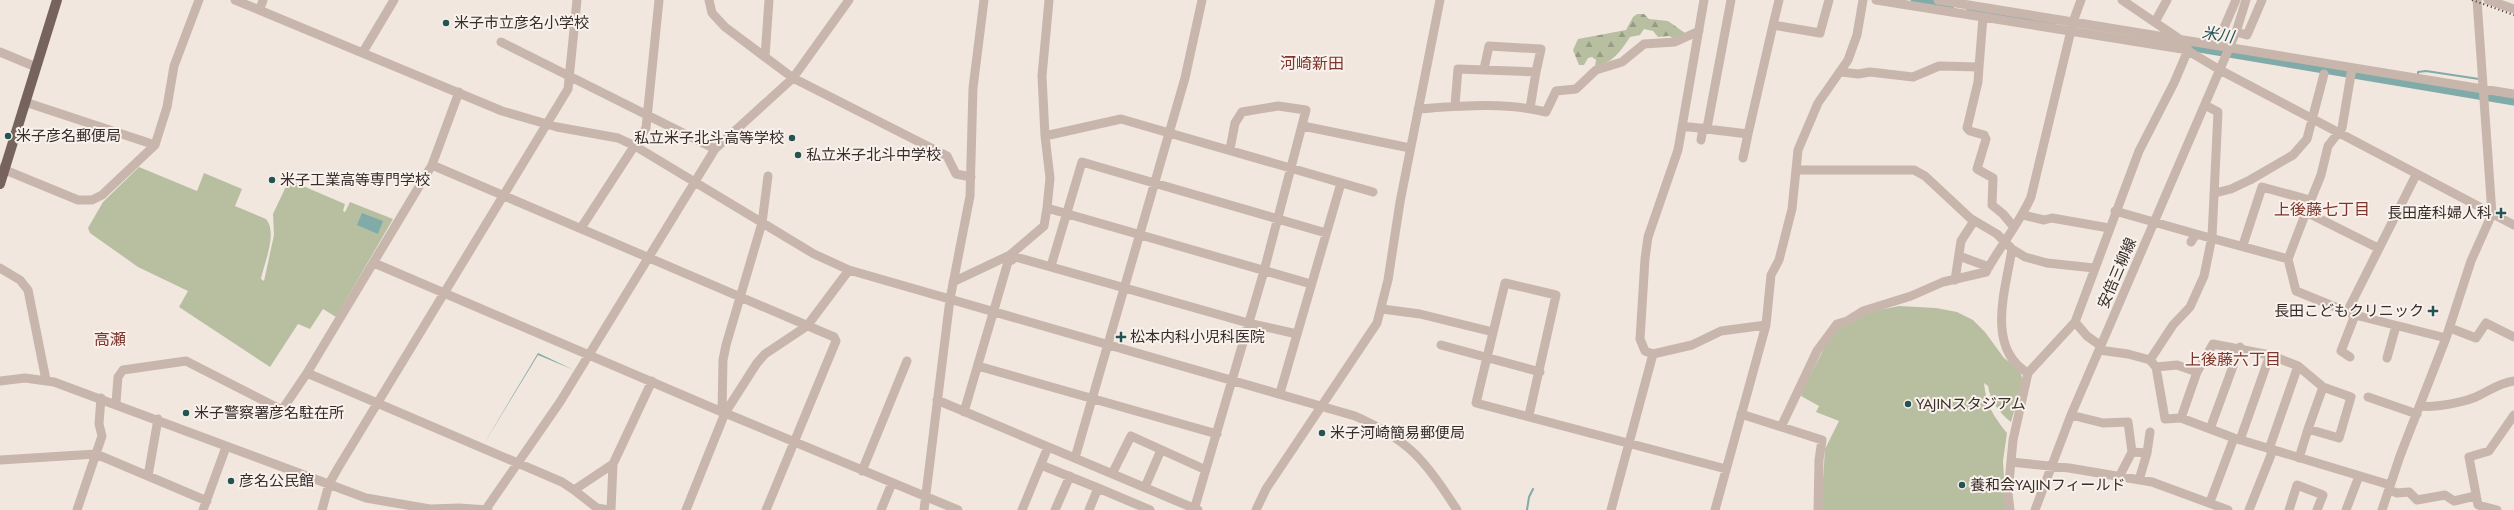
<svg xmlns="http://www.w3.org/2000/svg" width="2514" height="510" viewBox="0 0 2514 510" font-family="Jost,'Noto Sans JP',sans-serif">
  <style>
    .forest { fill: url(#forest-firs) }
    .pitch { fill: #b8bfa1 }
    .water { fill: #81aba8 }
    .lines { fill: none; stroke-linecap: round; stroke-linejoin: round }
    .stream { stroke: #81aba8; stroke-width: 2 }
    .river { stroke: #81aba8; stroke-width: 11 }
    .minor { stroke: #c8b6ac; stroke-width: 9 }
    .major { stroke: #77635d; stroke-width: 10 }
    .rail { stroke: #372d2a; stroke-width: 2; stroke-dasharray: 1 3; stroke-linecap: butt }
    .poi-dot { fill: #245452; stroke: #f9f1ec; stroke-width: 1.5 }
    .labels { text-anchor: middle; stroke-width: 4; stroke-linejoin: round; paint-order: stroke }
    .poi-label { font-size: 15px; fill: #372d2a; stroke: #f9f1ec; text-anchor: start }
    .street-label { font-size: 15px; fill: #372d2a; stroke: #f9f1ec }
    .water-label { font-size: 16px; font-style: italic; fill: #245452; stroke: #f9f1ec }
    .neighbourhood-label { font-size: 16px; fill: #7e352b; stroke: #f9f1ec }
  </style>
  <defs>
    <pattern id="forest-firs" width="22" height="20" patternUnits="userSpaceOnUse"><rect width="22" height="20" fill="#b8bfa1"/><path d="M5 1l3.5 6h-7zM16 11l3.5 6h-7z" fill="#969c83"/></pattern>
  </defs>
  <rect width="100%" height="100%" fill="#f1e7df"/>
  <path class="forest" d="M1637,14h7l5,5 19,2 17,12 -10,6 -6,-3 -11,1 -5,-6 -9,-2 -4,6 -10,2c-10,15 -17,26 -35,29l1,-6 -4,-3 -4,1 -4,7h-5l-6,-15 5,-11 48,-9 7,-13z"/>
  <path class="pitch" d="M139,167l58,24 7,-18 38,16 -7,17 31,13c12,14 -2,44 -5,60l3,2 10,-46 -1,-21 16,-34 56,24 -2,7 2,1 5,-10 43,17 -57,98 -13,-8 -13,20 -12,-5 -28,43 -91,-60 9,-16 -50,-24 -48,-34 -2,-5 15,-26z
    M1899,306l37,2 21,4 16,8 12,12 19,26 15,11 4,11 -12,42c-12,-9 -21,-22 -23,-36l-4,-3c2,22 10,34 23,50l-4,28 3,49h-185l4,-61 14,-28 -23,-9 3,-6 -18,-10 3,-9 29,-56 32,-18z"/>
  <path class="water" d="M362,213l21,8 -5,13 -21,-9z
    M538,353l36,17 -36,-15 -56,92z"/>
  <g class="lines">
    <path class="stream" d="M2418,75v-3l8,-1 53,8
      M1527,510l2,-13 4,-8"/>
    <path class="river" d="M1916,0l33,5
      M1972,10l78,13
      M2140,37l374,63"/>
    <path class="minor" d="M235,0l267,111 55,16 61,11 17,8 179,108 35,16 506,146c54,24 71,45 102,94
      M709,0l3,13 13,14 68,51 154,78 9,18 15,3
      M1779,0l-6,25 47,8 9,-33
      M1876,0l107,17
      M1938,0l576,94
      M2122,0l56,38 12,14 30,18 294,155
      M2488,0l26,9
      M260,9l3,-9
      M2155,22l12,-22
      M2236,32l11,3 15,-35
      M2232,39l-8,-4 -1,-5 13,-30
      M501,42l214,107
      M0,52l36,15
      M363,52l31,-52
      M765,57l4,-57
      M1979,67l4,-50 205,33 -14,33 -35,68 -64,171 -47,51 -15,67 -5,53 2,17
      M1484,69l5,-23 52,3 -5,23
      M1841,72l17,2 12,-2 43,5 26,-11 40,1 -1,15 -11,46 3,3 14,4 2,4 -9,30 16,9 -1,27 11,9 10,12
      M459,92l-27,73 -125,208 255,109 12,8 39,-26 39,-83
      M25,102l130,43
      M1455,105l3,-36 78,3 -6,36
      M1418,109c43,-3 86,-7 128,3l10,-21 20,-2 20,-19 26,-8 22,-18 31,-2 24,-11
      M1303,126l107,22
      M1682,126l66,8 25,-109
      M1707,128l24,-128
      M1045,136l-3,-60 7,-76
      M1701,140l2,-12
      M1743,158l5,-24
      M432,165l402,172 2,4 -70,169
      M0,168l78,32h14l10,-5 53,-50 12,-38 7,-41 25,-66
      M1797,170h117l11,6 45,42 27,16 15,15 13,8 22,6 47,5
      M2215,193l16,-4 19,-9 43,-25 14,-16 17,-65
      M2115,211l81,23
      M2306,212l15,-37 7,-29 14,-18 10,-60
      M2023,215l21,5 8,-2 57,10
      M581,228l65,-100 13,-128
      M2191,242l5,-8 92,25 8,32 59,24 91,23
      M2243,245l19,-58 48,13
      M2012,249c-6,39 -27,99 16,124
      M1959,256l30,11
      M2288,259l18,-47 72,36
      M1012,260l-2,-5 34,-29 3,-18
      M374,263l348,149
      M1051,266l31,-104 244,71
      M0,268l20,12 8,10 18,90
      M849,270l-42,56 -42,28 -8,9 -32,50 233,97
      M1955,280l6,-39 13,-20
      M953,282l57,-27
      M1311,284l-264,-76 3,-30 -5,-42 76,-17 252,73
      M1382,309l38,5 73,18
      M2347,312l69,-137
      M2075,322l12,14 14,10
      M2450,328l26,10 10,-15 28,14
      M1441,345l99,27
      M2099,350l29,4 22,6 6,7 9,52 16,-1 53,20 156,47
      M1653,354l39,-9 29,-14 45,-6
      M2350,357l-9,-6 14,-36
      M2387,358l9,-32
      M2150,360l23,-35 17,-18 14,-31 8,-39 6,-125 -13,-7
      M978,366l239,68
      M2298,366l25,21 28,10 -12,41 -31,-9 -9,29
      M2156,367l21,-2 20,7 -16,46
      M2197,372l16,-28 57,11 28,11 -29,83
      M0,381l25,-3 29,4 312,116 64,11 29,-1 29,2
      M1280,393l61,-210
      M2368,397l49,17
      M937,400l261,110
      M116,403l2,-26 5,-7 63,-9 96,49 25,-37
      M2420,406c15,2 47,-4 60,-11 12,-6 20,-12 34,-14
      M964,412l44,-150 8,-5 232,66 49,11
      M1741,414l81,26 -3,20 -1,50
      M1529,415l27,-120 -51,-12 -29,120 250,66
      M2071,415l32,8 25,-1 4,30
      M158,419l-10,57 59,25
      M1781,427l36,-76 20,-27 10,-3 16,-10 48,-15 32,-14 43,-10c14,-26 33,-48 45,-75l42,-175 8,-22
      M2210,429l30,-82
      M2308,429l15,-42
      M2240,440l30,-85
      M1075,458l110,-380 17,-78
      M0,460l96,-6 52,22
      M2011,462l58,6 83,14 76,28
      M1041,465l57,23
      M862,471l45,-110
      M1112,474l19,-38 75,34
      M2119,477l13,-25 15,1
      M2139,480l8,-27 3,-21
      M1145,487l16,-37
      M574,490l23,18 12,2
      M2389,490l8,3 12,-1 8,8 28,-5 9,6 21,-5
      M2210,502l24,-64
      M486,509l74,-107 155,-253 78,-71 56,-78
      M77,510l25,-74 -3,-12 2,-26
      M203,510l23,-63
      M322,510l7,-26 9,-16 230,-379 9,-89
      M611,510l2,-46
      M686,510l39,-97 -3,-1 1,-52 3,-15 36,-122 6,-47
      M881,510l11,-27
      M924,510l26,-211 20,-103 3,-108 11,-88
      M1022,510l26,-63
      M1055,510l15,-34
      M1089,510l9,-22 52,22
      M1194,510l70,-239 42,-161 -28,-4 -36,6 -7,11 -5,26
      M1256,510l10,-21 111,-166 11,-43 12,-78 40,-202
      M1611,510l42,-156 -8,-3 -5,-12 5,-80 3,-22 30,-87 26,-150
      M1715,510l51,-185 5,-50 8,-15 13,-51 6,-59 20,-47 30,-43 9,-25 6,-35
      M2035,510l36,-95 165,-383 10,-32
      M2249,510l24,-60
      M2289,510l8,-25 26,10 -6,15
      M2346,510l13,-34
      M2382,510l18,-54 46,-118 25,-77 21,-47 -15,-214
      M2497,510l-19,-5 -9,-48 20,-6 25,-36"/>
    <path class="major" d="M0,184l57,-184"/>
    <path class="rail" d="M2472,0l42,15"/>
  </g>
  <g class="poi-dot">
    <circle cx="446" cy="23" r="4"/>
    <circle cx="8" cy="136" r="4"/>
    <circle cx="792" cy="138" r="4"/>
    <circle cx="798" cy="155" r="4"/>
    <circle cx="272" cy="180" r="4"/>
    <path d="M2499 207h4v4h4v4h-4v4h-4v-4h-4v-4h4z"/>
    <path d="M2431 305h4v4h4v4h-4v4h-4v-4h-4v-4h4z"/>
    <path d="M1119 331h4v4h4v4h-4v4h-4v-4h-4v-4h4z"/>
    <circle cx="1908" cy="404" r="4"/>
    <circle cx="186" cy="413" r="4"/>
    <circle cx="1322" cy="433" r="4"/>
    <circle cx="231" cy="481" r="4"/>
    <circle cx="1962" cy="485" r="4"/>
  </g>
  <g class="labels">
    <g class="poi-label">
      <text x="454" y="28">米子市立彦名小学校</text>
      <text x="16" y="141">米子彦名郵便局</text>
      <text x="784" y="143" text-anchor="end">私立米子北斗高等学校</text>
      <text x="806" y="160">私立米子北斗中学校</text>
      <text x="280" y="185">米子工業高等専門学校</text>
      <text x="2492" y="218" text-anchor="end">長田産科婦人科</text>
      <text x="2424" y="316" text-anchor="end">長田こどもクリニック</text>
      <text x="1130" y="342">松本内科小児科医院</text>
      <text x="1916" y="409">YAJINスタジアム</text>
      <text x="194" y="418">米子警察署彦名駐在所</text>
      <text x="1330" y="438">米子河崎簡易郵便局</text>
      <text x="239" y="486">彦名公民館</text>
      <text x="1970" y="490">養和会YAJINフィールド</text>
    </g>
    <g class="street-label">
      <text transform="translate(2117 273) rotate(-67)" y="5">安倍三柳線</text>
    </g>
    <g class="water-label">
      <text transform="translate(2218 34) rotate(9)" y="6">米川</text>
    </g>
    <g class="neighbourhood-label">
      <text x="1312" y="69">河崎新田</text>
      <text x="2322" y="215">上後藤七丁目</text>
      <text x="110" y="345">高瀬</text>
      <text x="2233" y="365">上後藤六丁目</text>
    </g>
  </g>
</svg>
